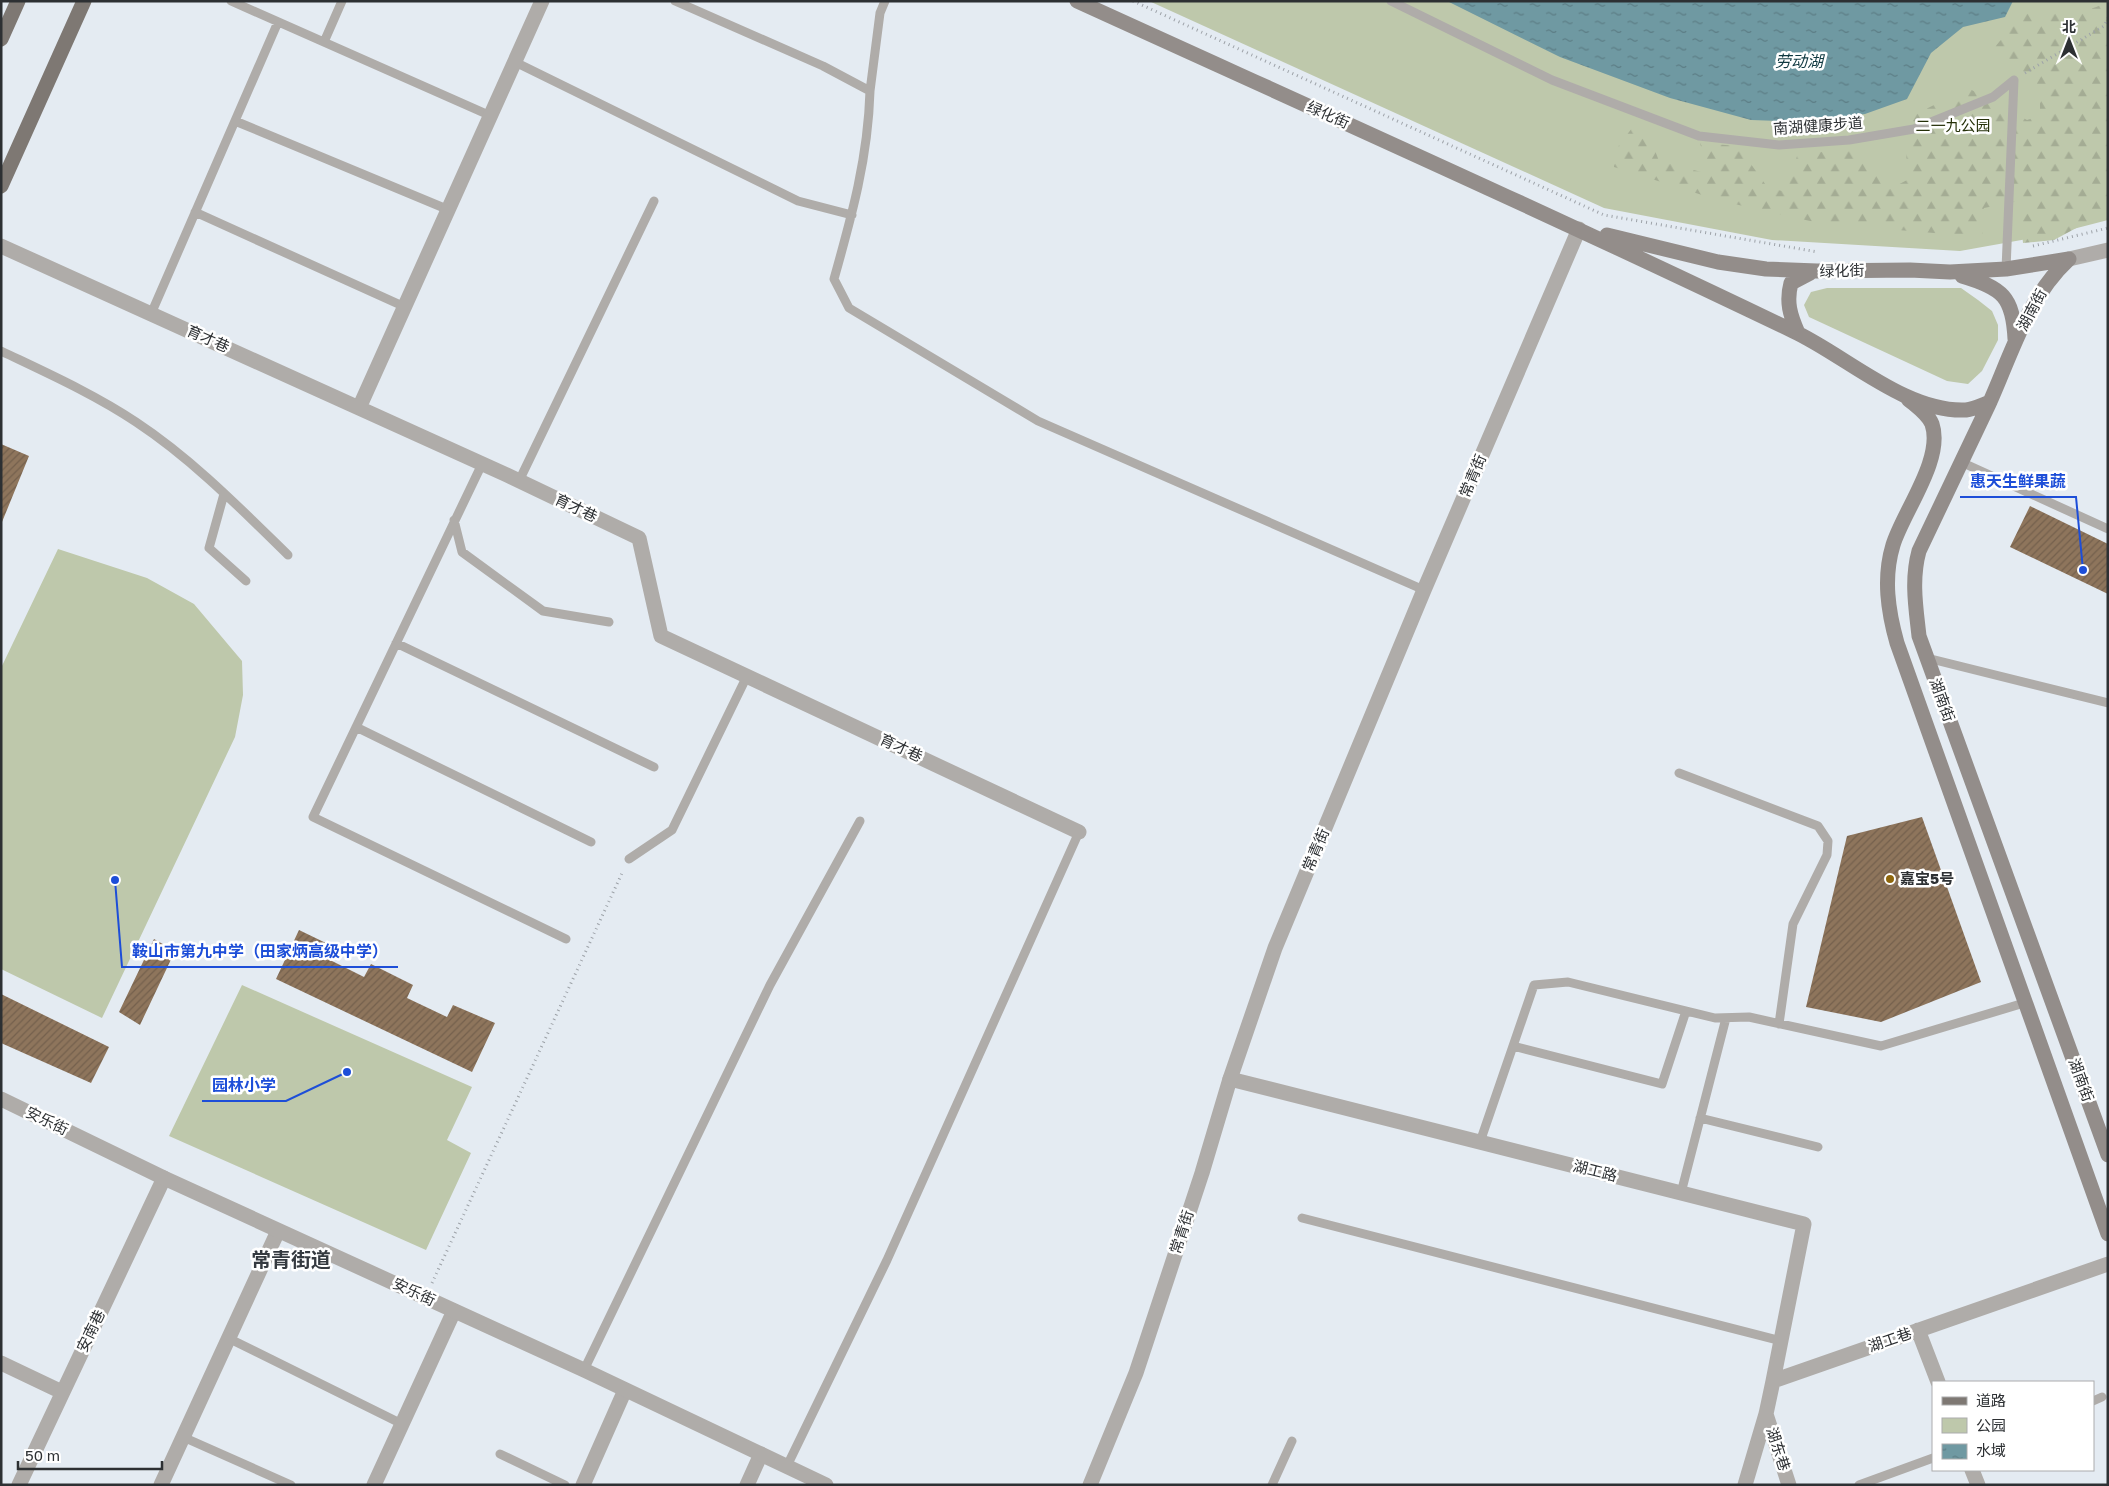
<svg xmlns="http://www.w3.org/2000/svg" width="2109" height="1486" viewBox="0 0 2109 1486" font-family="'Golos Text','Noto Sans SC',sans-serif">
  <style>
    .green { fill: #bec8ab }
    .forest { fill: url(#forest-firs) }
    .water { fill: url(#water-ripples) }
    .building { fill: url(#building-hatch) }
    .lines { fill: none; stroke-linecap: round; stroke-linejoin: round }
    .path { stroke: #9da2a8; stroke-width: 3; stroke-dasharray: 1 4; stroke-linecap: butt }
    .service { stroke: #afaca9; stroke-width: 9 }
    .minor { stroke: #afaca9; stroke-width: 15 }
    .tertiary { stroke: #afaca9; stroke-width: 15 }
    .secondary { stroke: #938d8a; stroke-width: 15 }
    .primary { stroke: #7e7873; stroke-width: 15 }
    .poi-dot { fill: #8f670d; stroke: #fff; stroke-width: 2 }
    .labels { text-anchor: middle; stroke-width: 5; stroke-linejoin: round; paint-order: stroke }
    .street-label { font-size: 15px; fill: #2d3033; stroke: #fff }
    .park-label { font-size: 15px; fill: #253008; stroke: #fff }
    .poi-label { font-size: 15px; font-weight: bold; fill: #2d3033; stroke: #fff; text-anchor: start }
    .water-label { font-size: 16px; font-style: italic; fill: #103941; stroke: #fff }
    .district-label { font-size: 20px; font-weight: bold; fill: #353a40; stroke: #fff }
    .leader { fill: none; stroke: #1d4ed8; stroke-width: 2 }
    .callout-dot { fill: #1d4ed8; stroke: #fff; stroke-width: 2 }
    .callout-label { font-size: 16px; text-anchor: middle; font-weight: bold; fill: #1d4ed8; stroke: #fff; stroke-width: 5; stroke-linejoin: round; paint-order: stroke }
  </style>
  <defs>
    <pattern id="forest-firs" width="22" height="20" patternUnits="userSpaceOnUse" patternTransform="scale(1.25)"><rect width="22" height="20" fill="#bec8ab"/><path d="M5 1l3.5 6h-7zM16 11l3.5 6h-7z" fill="#a4ac94"/></pattern>
    <pattern id="water-ripples" width="26" height="14" patternUnits="userSpaceOnUse" patternTransform="scale(1.25)"><rect width="26" height="14" fill="#6f99a2"/><path d="M2 4q2-2 4 0t4 0M15 11q2-2 4 0t4 0" fill="none" stroke="#5c7d85"/></pattern>
    <pattern id="building-hatch" width="6" height="6" patternUnits="userSpaceOnUse" patternTransform="scale(1.25)"><rect width="6" height="6" fill="#8e755c"/><path d="M-1 1l2-2M0 6l6-6M5 7l2-2" fill="none" stroke="#74604d"/></pattern>
  </defs>
  <rect width="100%" height="100%" fill="#e4ebf2"/>
  <path class="green" d="M1149,1h959v219l-58,15 -90,16 -188,-11 -168,-32z
    M1827,288h134l17,12 14,11 6,14v15l-16,31 -14,13 -21,-3 -138,-64 -5,-12 7,-13z
    M58,549l89,29 47,26 48,57 1,34 -8,42 -133,281 -101,-49v-301z
    M242,985l230,102 -25,53 24,13 -45,97 -257,-114z"/>
  <path class="forest" d="M2108,1v218l-28,7 -26,14 -31,3 -4,-42 -35,7 -2,29 -84,-7 -20,-13 -20,9 -39,-3 -98,-22 -107,-34v-15l18,-24 15,2 12,31 50,13 -9,-31 38,3 30,42 19,4 10,-36 42,-7 20,4 31,36 19,-10 -7,-58 66,-33 59,32 13,-4v-29l-47,-38 32,-37c26,0 61,4 83,-11z"/>
  <path class="water" d="M1447,1h566l-8,16 -42,10 -32,26 -24,46 -42,15 -59,8 -55,-2 -81,-22 -110,-41z"/>
  <path class="building" d="M1,444l28,12 -27,66h-1z
    M2030,506l78,38v50l-98,-47z
    M1922,817l59,165 -100,40 -75,-15 41,-171z
    M299,930l31,15 -6,12 40,20 7,-13 42,21 -6,13 40,19 6,-12 42,18 -23,49 -196,-93z
    M154,939l21,12 -35,74 -21,-13z
    M1,994l108,53 -18,36 -90,-40z"/>
  <g class="lines">
    <path class="path" d="M1133,1l471,214 214,37
      M2025,73l79,-47 4,-8
      M2033,246l75,-18
      M432,1283l191,-412"/>
    <path class="service" d="M231,1l260,115
      M675,1l148,65 47,25c-2,67 -18,124 -36,188l15,29 189,113 386,169
      M1391,1l161,79 147,56 80,9 70,-5 65,-11 79,-32 21,-17 -8,189
      M324,42l18,-41
      M515,62l283,139 54,14
      M870,91l10,-78 5,-12
      M235,121l214,89
      M195,212l210,95
      M151,314l127,-292
      M1,351c46,22 93,43 135,71 56,37 104,86 152,133
      M1961,462l147,67
      M482,464l-169,353 253,122
      M519,481l135,-280
      M224,494l-15,54 37,33
      M454,520l8,32 81,59 66,11
      M396,643l258,124
      M1927,658l181,45
      M356,727l235,115
      M1679,773l139,53 10,15 -1,14 -34,69 -14,100
      M629,859l43,-29 75,-154
      M1513,1046l149,38 24,-73
      M1700,1118l118,29
      M1480,1142l54,-157 34,-3 147,36 34,-1 132,29 143,-43
      M1681,1193l45,-175
      M1302,1218l479,123
      M228,1338l174,86
      M584,1370l186,-385 90,-164
      M2093,1401l9,-4
      M183,1437l108,48
      M500,1454l65,31
      M787,1466l100,-206 192,-428
      M1272,1485l20,-44
      M1859,1485l74,-27"/>
    <path class="minor" d="M1,246l506,229 132,63 22,98 418,196
      M359,408l183,-407
      M1230,1079l574,145 -31,157
      M1918,1330l20,52
      M1,1363l61,29
      M1766,1414l23,71
      M1972,1470l6,15
      M19,1485l145,-307
      M161,1485l117,-254
      M374,1485l80,-174
      M583,1485l42,-95
      M747,1485l14,-31
      M1745,1485l21,-71 7,-33 335,-117"/>
    <path class="tertiary" d="M2069,259l39,-9
      M1,1099l163,79 420,192 242,115
      M1090,1485l46,-112 66,-200 28,-94 45,-131 149,-358 155,-361"/>
    <path class="secondary" d="M1077,1c239,109 479,216 716,330 52,24 113,82 173,79 8,-1 16,-5 24,-8
      M1607,235l111,27 48,7 51,2 93,-1 40,2 56,-3 63,-10
      M2069,259c-42,39 -57,94 -80,145 -23,49 -47,98 -70,147 -8,29 -3,57 0,85l189,519
      M1962,276c41,12 51,21 53,63
      M1798,333c-8,-18 -12,-31 -7,-50l19,-10
      M1908,399c8,7 20,15 24,25 12,35 -29,88 -39,121 -10,33 -5,66 4,98l211,591"/>
    <path class="primary" d="M1,39l17,-38
      M1,186l83,-185"/>
  </g>
  <circle class="poi-dot" cx="1890" cy="879" r="5"/>
  <g class="labels">
    <g class="street-label">
      <text transform="translate(1328 115) rotate(24)" y="5">绿化街</text>
      <text transform="translate(1818 126) rotate(-4)" y="5">南湖健康步道</text>
      <text transform="translate(1842 271) rotate(-1)" y="5">绿化街</text>
      <text transform="translate(2032 310) rotate(-62)" y="5">湖南街</text>
      <text transform="translate(208 339) rotate(24)" y="5">育才巷</text>
      <text transform="translate(1473 476) rotate(-67)" y="5">常青街</text>
      <text transform="translate(576 508) rotate(26)" y="5">育才巷</text>
      <text transform="translate(1942 700) rotate(70)" y="5">湖南街</text>
      <text transform="translate(901 748) rotate(25)" y="5">育才巷</text>
      <text transform="translate(1316 850) rotate(-67)" y="5">常青街</text>
      <text transform="translate(2081 1080) rotate(70)" y="5">湖南街</text>
      <text transform="translate(47 1121) rotate(26)" y="5">安乐街</text>
      <text transform="translate(1595 1171) rotate(14)" y="5">湖工路</text>
      <text transform="translate(1182 1232) rotate(-72)" y="5">常青街</text>
      <text transform="translate(414 1292) rotate(25)" y="5">安乐街</text>
      <text transform="translate(91 1331) rotate(-64)" y="5">安南巷</text>
      <text transform="translate(1890 1340) rotate(-19)" y="5">湖工巷</text>
      <text transform="translate(1778 1449) rotate(72)" y="5">湖东巷</text>
    </g>
    <g class="park-label">
      <text x="1953" y="131">二一九公园</text>
    </g>
    <g class="poi-label">
      <text x="1900" y="884">嘉宝5号</text>
    </g>
    <g class="water-label">
      <text x="1799" y="67">劳动湖</text>
    </g>
    <g class="district-label">
      <text x="291" y="1267">常青街道</text>
    </g>
  </g>
  <path class="leader" d="M2083 570L2076 497H1960M115 880L122 967H398M347 1072L286 1101H202"/>
  <g class="callout-dot">
    <circle cx="2083" cy="570" r="5"/>
    <circle cx="115" cy="880" r="5"/>
    <circle cx="347" cy="1072" r="5"/>
  </g>
  <g class="callout-label">
    <text x="2018" y="487">惠天生鲜果蔬</text>
    <text x="260" y="957">鞍山市第九中学（田家炳高级中学）</text>
    <text x="244" y="1091">园林小学</text>
  </g>
  <rect width="2109" height="1486" fill="none" stroke="#2d3033" stroke-width="5"/>
  <rect x="1932" y="1381" width="162" height="90" fill="#ffffff" stroke="#abacad"/>
  <rect x="1942" y="1397" width="25" height="8" fill="#7e7873" stroke="#abacad"/>
  <text x="1976" y="1406" font-size="15" fill="#2d3033">道路</text>
  <rect x="1942" y="1418" width="25" height="15" fill="#bec8ab" stroke="#abacad"/>
  <text x="1976" y="1431" font-size="15" fill="#2d3033">公园</text>
  <rect x="1942" y="1444" width="25" height="15" fill="url(#water-ripples)" stroke="#abacad"/>
  <text x="1976" y="1456" font-size="15" fill="#2d3033">水域</text>
  <g transform="translate(2069 40)" stroke="#ffffff" stroke-width="4" paint-order="stroke">
  <path d="M0-4L9 19L0 12L-9 19Z" fill="#2d3033"/>
  <text y="-8" font-size="14" font-weight="bold" text-anchor="middle" fill="#2d3033">北</text>
  </g>
  <path d="M18 1461v8h144v-8" fill="none" stroke="#2d3033" stroke-width="2.5"/>
  <text x="25" y="1461" font-size="15" fill="#2d3033" stroke="#ffffff" stroke-width="4" paint-order="stroke">50 m</text>
</svg>
